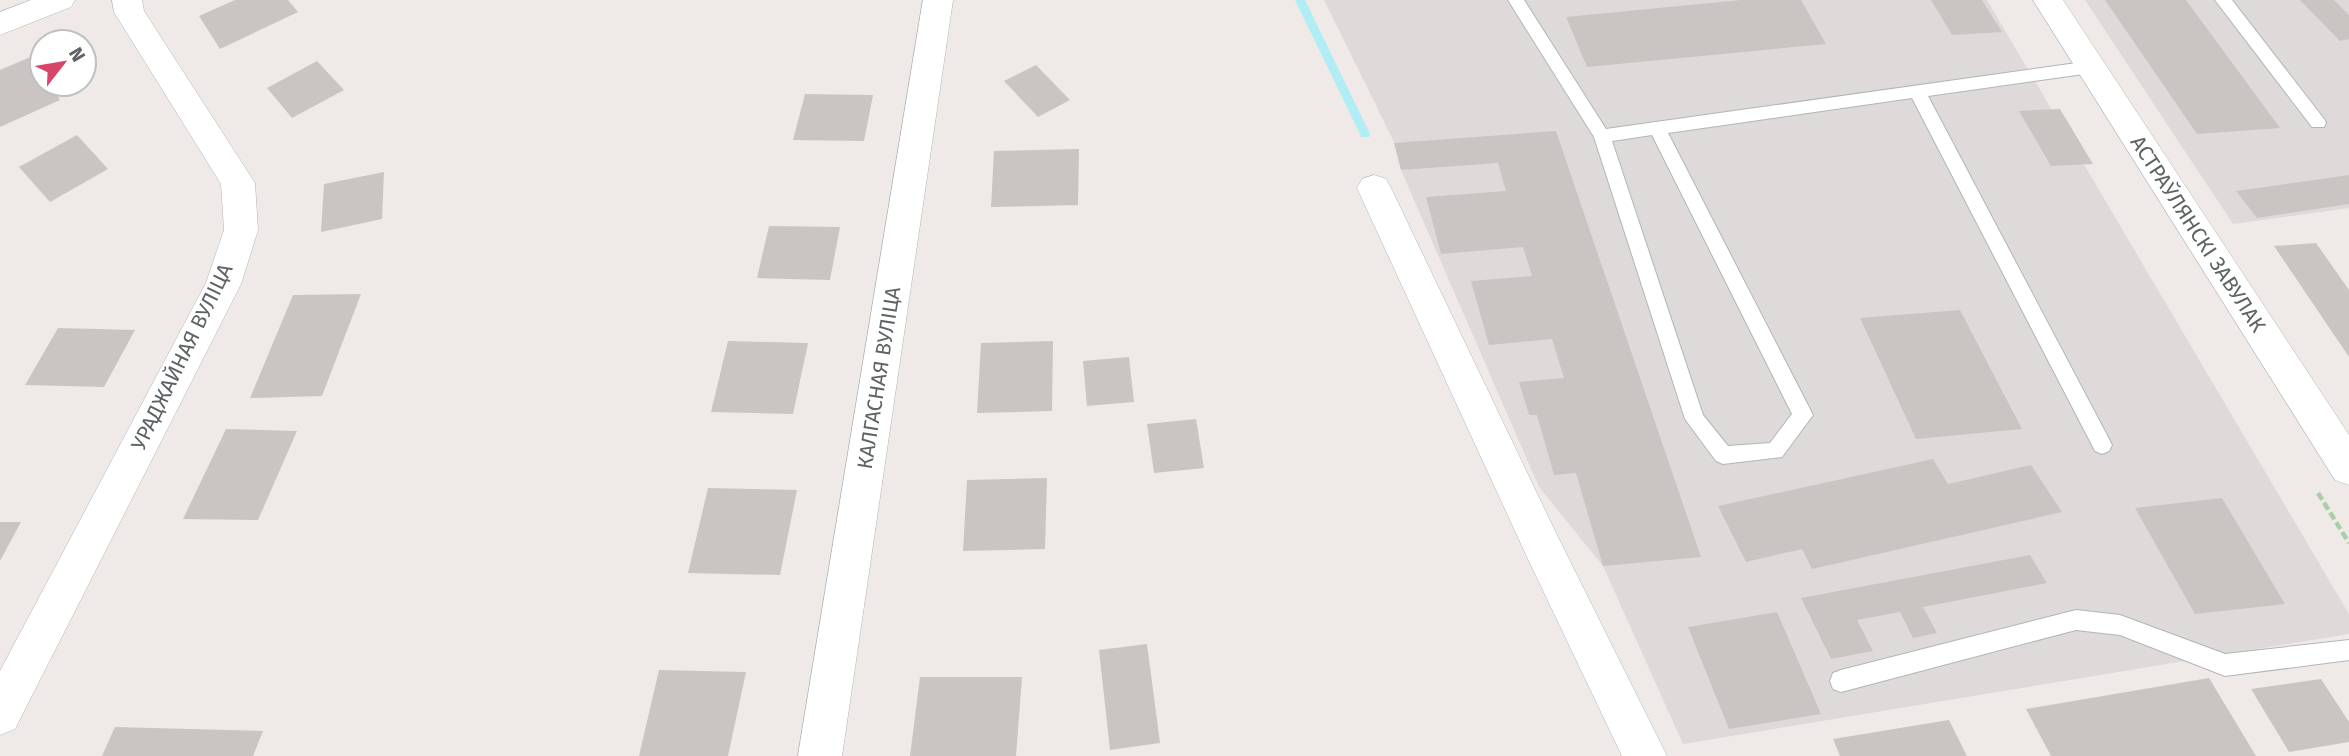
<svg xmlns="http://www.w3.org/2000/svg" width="2349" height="756" viewBox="0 0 2349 756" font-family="'Fira Sans',sans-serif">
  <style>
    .industrial { fill: #dedad9 }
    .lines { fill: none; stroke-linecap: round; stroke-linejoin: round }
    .stream { fill: #b0edf5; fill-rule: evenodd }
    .building { fill: #cac5c3 }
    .lane-casing { stroke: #b2b5b7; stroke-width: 2 }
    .street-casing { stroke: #b2b5b7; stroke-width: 1 }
    .path { stroke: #aacfa8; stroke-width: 4.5; stroke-dasharray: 8 3.5; stroke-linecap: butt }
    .lane { fill: #fff; fill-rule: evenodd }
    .street { fill: #fff; fill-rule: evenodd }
    .labels { text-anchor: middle; stroke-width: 5; stroke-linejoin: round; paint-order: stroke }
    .street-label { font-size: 21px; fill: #5e6365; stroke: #fff }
  </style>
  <rect width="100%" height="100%" fill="#efeae7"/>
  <path class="industrial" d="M1324,0h663l362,614v20l-666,110 -80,-178 -64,-79 -138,-317 -7,-28z
    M2085,0h264v208l-116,16z"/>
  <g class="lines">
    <path class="stream" d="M1295,0h10l65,134 -1,3h-8l-1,-3z"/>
  </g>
  <path class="building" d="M235,0h53l10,12 -78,37 -21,-33z
    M1801,0l25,44 -239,23 -21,-50 175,-17z
    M1931,0h51l20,32 -50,3z
    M2105,0h81l94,128 -83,6z
    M2300,0h34l15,15v24l-9,2z
    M35,55l7,12v17h9l9,16 -60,27v-57z
    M317,61l27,29 -52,28 -25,-30z
    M1036,65l34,35 -32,17 -34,-36z
    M805,94l68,1 -9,46 -71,-1z
    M2060,109l33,55 -42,2 -32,-55z
    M1556,131l145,426 -98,9 -27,-93 -22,2 -17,-60h-8l-10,-33 45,-4 -12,-39 -63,6 -18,-64 61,-5 -9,-29 -82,7 -15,-57 80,-6 -8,-28 -97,7 -7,-27z
    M77,135l31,34 -58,33 -31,-35z
    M1079,149l-1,56 -87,2 3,-56z
    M384,172l-2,47 -61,13 3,-48z
    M2349,175v29l-92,14 -21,-27z
    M769,226l71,1 -10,53 -73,-2z
    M2316,243l33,47v67l-75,-111z
    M361,294l-39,102 -72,2 43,-103z
    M1960,310l62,119 -106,10 -56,-121z
    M58,328l77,2 -31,57 -79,-2z
    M728,341l80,2 -15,71 -82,-2z
    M1053,341l-1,70 -75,2 4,-70z
    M1129,357l5,45 -47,4 -4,-45z
    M1196,419l8,49 -50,5 -7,-49z
    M226,429l71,2 -39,89 -75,-1z
    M1933,459l15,25 83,-19 31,47 -250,57 -10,-20 -56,13 -28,-56z
    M1047,478l-2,71 -82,2 4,-71z
    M708,488l89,2 -17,85 -92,-2z
    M2222,498l63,106 -90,10 -60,-106z
    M0,522h21l-21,39z
    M2030,555l17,28 -124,24 14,26 -24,5 -13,-26 -43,8 16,31 -42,8 -30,-61z
    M1777,612l44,102 -92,15 -41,-102z
    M1147,644l13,99 -50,7 -11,-100z
    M659,670l87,2 -18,84h-89z
    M920,677h102l-6,79h-106z
    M2209,678l47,78h-205l-25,-47z
    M2321,679l28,43v20l-60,10 -38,-63z
    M1949,720l18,36h-127l-7,-17z
    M115,727l148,4 -10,25h-151z"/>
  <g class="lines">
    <defs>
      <path id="lane" d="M1508,0h16l82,129 485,-68 6,2 2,4 -8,6 -163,23 181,343 3,6 -3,6 -7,3 -7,-3 -183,-353 -244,35 145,282 -31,42 -59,7 -7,-3 -31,-42 -91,-282zM1652,135l140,279 -22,29 -42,3 -25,-31 -91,-274z
        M2215,0h17l92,119 2,4 -2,4h-12z
        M2076,610l44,5 105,39 124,-14v20l-124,16 -105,-41 -44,-5 -235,62 -8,-3 -3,-8 3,-8 8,-3z"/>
      <path id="street" d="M31,0h44l-4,7 -71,28v-23z
        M112,0h30l2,11 111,172 3,47 -17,54 -226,445 -15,6v-64l206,-388 18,-53 -3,-46 -107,-172z
        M923,0h30l-111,756h-44z
        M2033,0h30l286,435v50l-14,-5z
        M1374,175l12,4 5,9 164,343 112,225h-45l-95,-199 -170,-369 5,-9z"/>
    </defs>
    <use href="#lane" class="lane-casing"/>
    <use href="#street" class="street-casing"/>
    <path class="path" d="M2318,493l31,50"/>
    <use href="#lane" class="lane"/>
    <use href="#street" class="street"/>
  </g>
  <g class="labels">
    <g class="street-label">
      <text transform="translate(2198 234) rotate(57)" y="7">АСТРАЎЛЯНСКІ ЗАВУЛАК</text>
      <text transform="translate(182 357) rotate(-64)" y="7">УРАДЖАЙНАЯ ВУЛІЦА</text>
      <text transform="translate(879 378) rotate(-81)" y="7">КАЛГАСНАЯ ВУЛІЦА</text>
    </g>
  </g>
  <g transform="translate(63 63) rotate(59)"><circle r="33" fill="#ffffff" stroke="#bfc1c1" stroke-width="2"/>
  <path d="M0-5L12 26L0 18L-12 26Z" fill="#d64668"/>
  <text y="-10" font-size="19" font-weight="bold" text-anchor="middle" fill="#5e6365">N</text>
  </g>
</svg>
